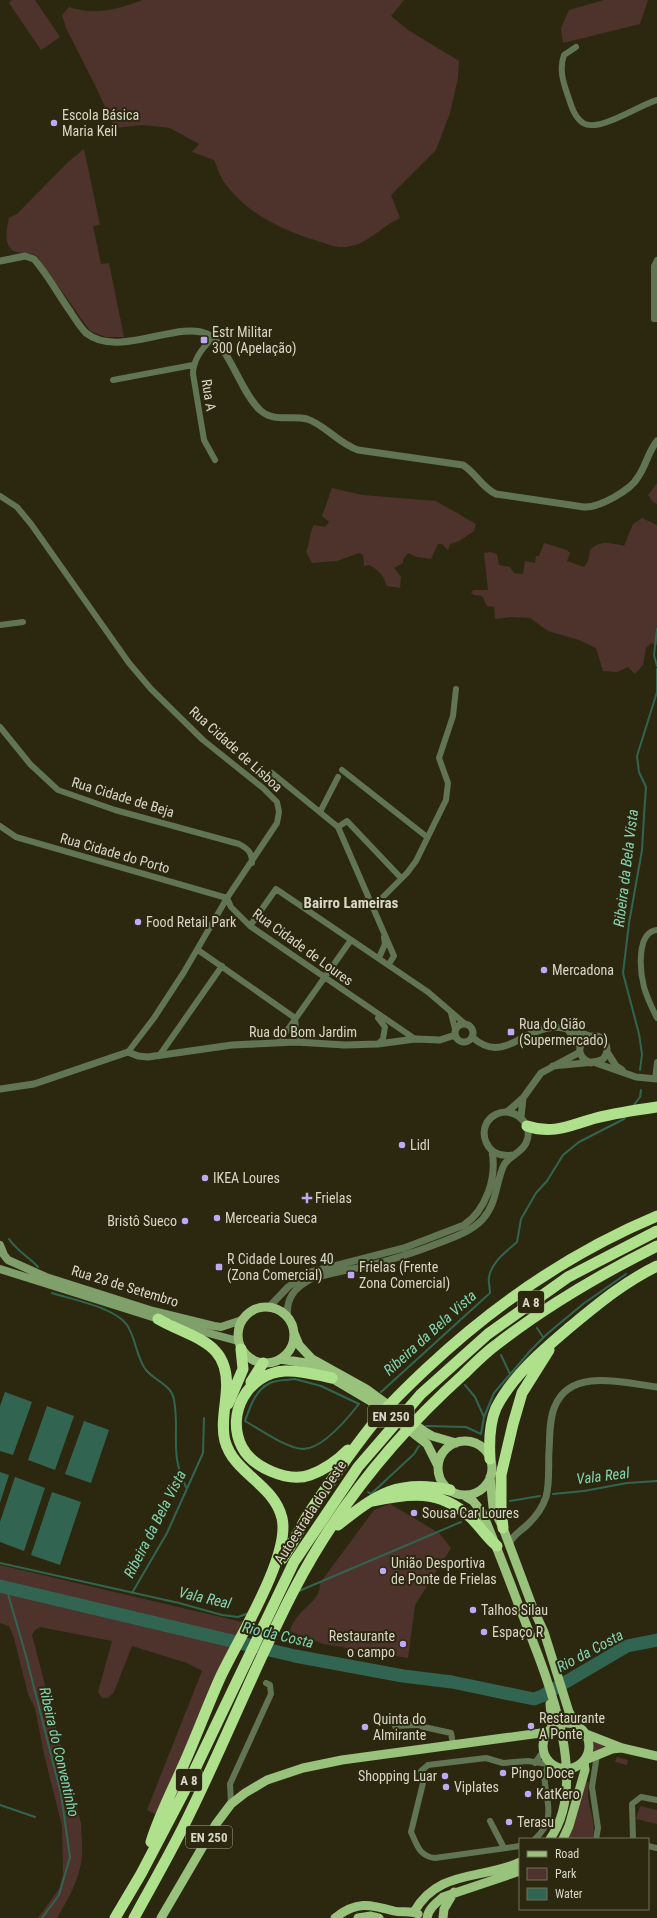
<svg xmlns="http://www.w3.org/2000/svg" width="657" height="1918" viewBox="0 0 657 1918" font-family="'Roboto Condensed',sans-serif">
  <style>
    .green { fill: #4d332c }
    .water { fill: #326551 }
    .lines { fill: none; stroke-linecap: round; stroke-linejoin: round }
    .stream { stroke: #326551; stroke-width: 2 }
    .river { stroke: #326551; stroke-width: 13 }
    .minor { stroke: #617553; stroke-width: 6 }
    .tertiary { stroke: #617553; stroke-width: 7 }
    .secondary { stroke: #80a06b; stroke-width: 8 }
    .primary { stroke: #99c27c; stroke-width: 9 }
    .motorway { stroke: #afe18c; stroke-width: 11 }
    .poi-dot { fill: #bda9f5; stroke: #2c2810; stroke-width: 1.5 }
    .labels { text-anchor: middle; stroke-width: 4; stroke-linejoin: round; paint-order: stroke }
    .shield { fill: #2c2810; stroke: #a5a291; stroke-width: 1 }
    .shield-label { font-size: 13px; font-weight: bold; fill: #d9d7c8 }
    .poi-label { font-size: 14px; fill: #d9d7c8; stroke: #2c2810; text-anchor: start }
    .street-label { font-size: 14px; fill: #d9d7c8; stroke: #2c2810 }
    .water-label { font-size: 15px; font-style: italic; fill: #82d4b3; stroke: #2c2810 }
    .neighbourhood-label { font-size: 15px; font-weight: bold; fill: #d9d7c8; stroke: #2c2810 }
  </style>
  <rect width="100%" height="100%" fill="#2c2810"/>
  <path class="green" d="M12,0h23l25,37 -19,13 -32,-47z
    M143,0h261l-13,16 17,14 51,31 -1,17 -8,35 -14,37 -45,45 9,23c-18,8 -34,28 -55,29 -9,1 -19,-3 -27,-6 -35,-10 -72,-28 -94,-59 -4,-6 -7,-15 -10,-22l-22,-8 7,-8 -29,-16 -28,-3 -27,3 -20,-43 -29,-57 -4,-13 7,-8c28,9 48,2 74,-7z
    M604,0h44l-8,24 -77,19 -2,-15 8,-18z
    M84,149l16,76 -7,1 8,38 8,-1 15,74h-18l-16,-6 -53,-75c-10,-5 -14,-2 -21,-4 -14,-5 -9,-24 -7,-34l8,-4 51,-52z
    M657,483v21l-5,-3 -4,-6z
    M332,488l30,7 74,6 40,23 -2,7 -15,10 -9,3 -2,6 -6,-6h-4l-7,15 -14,-2 -9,-4 -5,7v3l-9,5 7,9 -1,11 -13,-2c-3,-10 -8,-16 -18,-21l-5,1 -1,-11 -4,-2 -22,8 -25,2 -6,-11c4,-9 3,-19 8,-27l11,2 4,-5 -7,-6z
    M642,518l15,7v120l-6,-2 -5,5 -3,17 -8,9 -7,-7 -11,5 -14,-1 -7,-23 -17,-8 -31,-9 -18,-13 -19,-1 -16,2 -1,-12 -7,-1 -5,-10 -8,-1 -3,-2 2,-3h15l-4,-37 6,-1 7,2 2,11 11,2 4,6 9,1 2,-13 10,2 1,-7h3l5,-13 23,7 3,3 -3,8 17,6 4,-6 2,-11c10,-10 21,-7 34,-4l9,-22z
    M390,1504l49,29 12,15 -36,57 -7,53 -85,-14 -34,-13c2,-3 4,-8 6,-11 9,-14 25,-19 25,-37l54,-73z
    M0,1565l242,57 -25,53 -58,141 -12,-6 55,-139 -15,-8 -55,-17 -18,46 -6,6h-6l-4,-6 14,-51 -72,-14 -5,3 -3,5 49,188c0,11 2,21 1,32 -1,22 -14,44 -25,63h-19l21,-29 4,-15 -1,-48 -18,-72 -9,-46 -7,-14 -14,-56 -5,-12 -9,-3z
    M592,1741l17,6 -18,9z
    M617,1757l11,3 -1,5 -12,-3z
    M585,1782h4c-1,5 -1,11 -1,16 2,14 9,27 4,41h-24l7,-17z
    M640,1806l17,4v14l-21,-5z"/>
  <path class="water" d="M5,1392l27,10 -19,53 -13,-4v-45z
    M47,1406l27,10 -19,54 -27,-10z
    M84,1421l25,9 -18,53 -26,-9z
    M0,1472l9,3 -9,28z
    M15,1477l30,11 -21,63 -24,-9v-20z
    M52,1492l29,10 -21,63 -29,-10z"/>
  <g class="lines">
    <path class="stream" d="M657,629l-3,26 3,11
      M640,1070l2,-16 -3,-20 -16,-61 6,-50 13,-73 2,-34 2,-29 -7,-15 -2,-16 20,-64v-23
      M633,1106l7,-9 1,-7
      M9,1239c8,12 20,18 29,28
      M52,1293c21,7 62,14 75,32 9,13 9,32 19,45 9,11 26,15 28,30 6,33 -5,53 12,87
      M537,1328l6,9
      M501,1355l9,19
      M295,1379l26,7 38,18c-11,14 -37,45 -56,45 -17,-1 -44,-20 -58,-28 5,-14 10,-31 25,-38 6,-3 17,-3 25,-4z
      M465,1385l10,12 9,20
      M381,1392l109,-99c0,-5 -2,-12 -1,-16 3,-16 17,-25 28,-35l4,-23 15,-26 11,-12 16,-26 16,-13 45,-23 2,-3
      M426,1426l40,1 15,7 3,-17 10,-24 36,-42 17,-17 36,-30 43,-30
      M368,1492l3,2 43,-40 5,-8
      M553,1494l31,-3 43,-8 30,-2
      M510,1501l30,-5
      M0,1563l179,40 43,12 16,2 11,-4
      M6,1587l20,69 35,138 9,63 -11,38 -17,23
      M299,1591l162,-69
      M132,1593l35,-60 36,-80 1,-35
      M0,1805l35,12"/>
    <path class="river" d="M0,1586l295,70 108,20 49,6 82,17 8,-3 85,-50 30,-6"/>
    <path class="minor" d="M576,47l-12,8c-5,14 -1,27 4,41 3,9 6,21 15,27 16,10 56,-18 74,-23
      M657,260l-3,6v53h3
      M213,338c-10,9 -20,22 -20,36l11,66 11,20
      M113,380l80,-15
      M0,496l17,11 14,17 98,139 22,26 52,51 60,48 14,14 2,10 -2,11 -50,75 -43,74 -30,46 -26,34
      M0,625l23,-3
      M0,727l30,37 28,26 57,20 124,34c9,5 13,8 13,19
      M342,770l85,67
      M272,773l66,54 56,129 -5,8
      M320,812l18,-35
      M0,826l16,11 211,61
      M338,827l9,-6 54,57
      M227,898l4,9 19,19 165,113
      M373,907l34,-34 9,-12 30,-61 2,-17 -9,-25 14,-42 3,-27
      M250,926l26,-37 152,103 36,31
      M657,930c-21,2 -17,42 -13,57 3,11 8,21 13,31
      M198,950l97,68
      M379,958l6,-14 -1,-7
      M451,1013l4,16
      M295,1018l1,11 7,14
      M378,1018l7,9 -2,12 -5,5
      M279,1042l72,-102
      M159,1056l63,-90
      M655,1079l2,-17
      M395,1726l20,-1 36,8 2,11
      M535,1763l9,-13
      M231,1804l-1,-20 41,-90 -1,-9 -4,-2
      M490,1821l14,27
      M535,1839c30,-27 -2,-55 15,-75
      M596,1839l2,-11 -6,-41 5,-32
      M633,1839l-1,-35 9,-7 16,3
      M520,1846l-85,12c-16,-2 -18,-13 -24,-26l12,-49 -2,-12 7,-6 58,-7 17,5 25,-2 26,4
      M648,1846l9,2"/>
    <path class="tertiary" d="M0,261l25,-5 9,3c14,16 24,35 36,52 5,8 10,16 16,22 32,26 92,-13 121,1 21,10 34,59 53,76 14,13 31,5 47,9 17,5 32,25 51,31l105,15c13,8 19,23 33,29l88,13c15,1 47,-17 54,-30 8,-11 10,-25 19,-36
      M455 1033a9 9 0 1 1 18 0a9 9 0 1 1-18 0Z
      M568,1030l12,16
      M472,1037c29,26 47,-4 76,-9 13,-3 29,4 42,8
      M607,1052l9,14 6,4
      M596,1063l40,14 21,2
      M553,1066c11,-2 46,-2 51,-8 3,-4 4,-10 2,-14 -11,-23 -43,8 -15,19
      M0,1089l34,-5 94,-32 10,4 10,1 84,-12 64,-3 49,3 33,-1 37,-5 25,1 15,-5
      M507,1112l16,-14 18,-25 39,-21
      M521,1117l2,-19
      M269,1307l19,-20 19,-14 97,-25 60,-23c22,-15 33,-47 28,-74
      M288,1319c-3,-20 6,-31 23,-40 18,-6 37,-9 56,-13 25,-6 49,-14 72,-23 16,-6 31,-11 43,-23 15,-17 13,-33 21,-53 4,-11 18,-13 23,-24 3,-6 3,-14 -1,-20 -16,-23 -49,-6 -39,19 5,12 16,15 28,13
      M509,1544c4,-9 10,-12 17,-18 9,-8 16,-17 20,-29 4,-14 2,-32 3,-46 1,-15 0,-32 6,-45 16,-39 69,-23 102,-19"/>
    <path class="secondary" d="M0,1245l4,10 4,5 38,17 107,34 61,15 7,1 21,-7
      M0,1269l162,51
      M175,1324l63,17"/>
    <path class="primary" d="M238 1335a28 28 0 1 1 56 0a28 28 0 1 1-56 0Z
      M294,1333l5,12 13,14 54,30 59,43 7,4 24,7
      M280,1359l26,4 71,42 50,39 11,22
      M438 1468a27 27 0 1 1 54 0a27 27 0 1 1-54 0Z
      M490,1477l3,30 10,21 30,80 11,24 25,80 7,13
      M463,1495l10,6 9,11c13,31 25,62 37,94 23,60 74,172 31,233
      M550,1704l2,25
      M543 1746a23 23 0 1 1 46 0a23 23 0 1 1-46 0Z
      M586,1734l36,14 35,8
      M585,1760l27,-11 9,-1
      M563,1839l6,-13 16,-56 -1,-9
      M414,1912c24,-43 68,-32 106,-50
      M161,1918l55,-94 15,-20 14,-11 22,-13 36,-12 39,-8 206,-28
      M335,1918c21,-17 34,-14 59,-7 8,2 17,-1 24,3
      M358,1918l13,-2 8,2
      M427,1918c1,-9 9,-15 16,-21l77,-26
      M443,1918l1,-9 10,-17"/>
    <path class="motorway" d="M527,1126c27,9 43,-1 69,-8 20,-5 40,-8 61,-11
      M332,1378c-15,-3 -31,-8 -47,-7 -37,2 -60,43 -43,76 10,20 46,36 68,28 14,-5 28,-15 38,-25
      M251,1382l12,-19
      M228,1404l15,-35 -2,-20
      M490,1459c-1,-17 -1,-35 6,-51 17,-33 47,-58 74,-81 28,-23 54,-45 87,-61
      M372,1501c38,-8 67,-12 98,16 10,9 16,20 27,29
      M338,1525c39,-31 60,-46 112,-35
      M503,1528l-2,-21v-32l12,-51 9,-31 27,-43
      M282,1559c11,-15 19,-34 29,-49 21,-31 43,-63 66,-91 15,-18 32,-34 49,-50 67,-63 145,-117 231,-153
      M151,1842c8,-26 21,-51 32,-76 13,-29 24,-59 37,-88 17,-37 71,-122 62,-160 -8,-34 -48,-44 -57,-77 -4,-15 0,-32 1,-46 6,-54 -31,-55 -68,-76
      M115,1918l26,-44 43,-82 110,-230 64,-95 63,-73 67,-60 80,-57 89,-46
      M134,1918c19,-35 39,-69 56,-105 36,-73 66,-150 104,-223 42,-81 102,-155 170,-216 10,-10 21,-21 32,-29 50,-39 105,-71 161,-99"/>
  </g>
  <g class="poi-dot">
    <circle cx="54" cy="123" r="4"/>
    <rect x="200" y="336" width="8" height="8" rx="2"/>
    <circle cx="138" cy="922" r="4"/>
    <circle cx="544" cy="970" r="4"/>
    <rect x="507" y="1028" width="8" height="8" rx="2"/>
    <circle cx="402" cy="1145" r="4"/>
    <circle cx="205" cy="1178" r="4"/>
    <path d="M305 1192h4v4h4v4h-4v4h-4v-4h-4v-4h4z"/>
    <circle cx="217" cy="1218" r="4"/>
    <circle cx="185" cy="1221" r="4"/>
    <rect x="215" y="1263" width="8" height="8" rx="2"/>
    <rect x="347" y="1271" width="8" height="8" rx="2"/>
    <circle cx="414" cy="1513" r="4"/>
    <circle cx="383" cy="1571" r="4"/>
    <circle cx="473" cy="1610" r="4"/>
    <circle cx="484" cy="1632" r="4"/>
    <circle cx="403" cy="1644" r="4"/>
    <circle cx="531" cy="1726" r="4"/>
    <circle cx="365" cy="1727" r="4"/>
    <circle cx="503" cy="1773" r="4"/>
    <circle cx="445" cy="1776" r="4"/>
    <circle cx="446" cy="1787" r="4"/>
    <circle cx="528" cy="1794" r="4"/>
    <circle cx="509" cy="1822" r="4"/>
  </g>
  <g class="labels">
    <g class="shield">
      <rect x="518" y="1291" width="26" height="22" rx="3"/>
      <rect x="368" y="1405" width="46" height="22" rx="3"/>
      <rect x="176" y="1769" width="26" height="22" rx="3"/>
      <rect x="186" y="1826" width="46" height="22" rx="3"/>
    </g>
    <g class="shield-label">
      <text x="531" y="1307">A 8</text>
      <text x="391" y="1421">EN 250</text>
      <text x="189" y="1785">A 8</text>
      <text x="209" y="1842">EN 250</text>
    </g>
    <g class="poi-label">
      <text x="62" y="120">Escola Básica<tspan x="62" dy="16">Maria Keil</tspan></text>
      <text x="212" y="337">Estr Militar<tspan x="212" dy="16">300 (Apelação)</tspan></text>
      <text x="146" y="927">Food Retail Park</text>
      <text x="552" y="975">Mercadona</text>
      <text x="519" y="1029">Rua do Gião<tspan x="519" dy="16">(Supermercado)</tspan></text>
      <text x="410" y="1150">Lidl</text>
      <text x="213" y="1183">IKEA Loures</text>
      <text x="315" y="1203">Frielas</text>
      <text x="225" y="1223">Mercearia Sueca</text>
      <text x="177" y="1226" text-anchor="end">Bristô Sueco</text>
      <text x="227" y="1264">R Cidade Loures 40<tspan x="227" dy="16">(Zona Comercial)</tspan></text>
      <text x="359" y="1272">Frielas (Frente<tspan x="359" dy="16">Zona Comercial)</tspan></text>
      <text x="422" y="1518">Sousa Car Loures</text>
      <text x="391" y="1568">União Desportiva<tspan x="391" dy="16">de Ponte de Frielas</tspan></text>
      <text x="481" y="1615">Talhos Silau</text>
      <text x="492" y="1637">Espaço R</text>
      <text x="395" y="1641" text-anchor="end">Restaurante<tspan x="395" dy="16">o campo</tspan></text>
      <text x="539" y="1723">Restaurante<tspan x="539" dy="16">A Ponte</tspan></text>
      <text x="373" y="1724">Quinta do<tspan x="373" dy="16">Almirante</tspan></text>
      <text x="511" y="1778">Pingo Doce</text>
      <text x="437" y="1781" text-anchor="end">Shopping Luar</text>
      <text x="454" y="1792">Viplates</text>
      <text x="536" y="1799">KatKero</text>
      <text x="517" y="1827">Terasu</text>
    </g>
    <g class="street-label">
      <text transform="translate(209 395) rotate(81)" y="5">Rua A</text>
      <text transform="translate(236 749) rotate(42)" y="5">Rua Cidade de Lisboa</text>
      <text transform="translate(123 797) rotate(17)" y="5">Rua Cidade de Beja</text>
      <text transform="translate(115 853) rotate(16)" y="5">Rua Cidade do Porto</text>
      <text transform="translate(303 947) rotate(36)" y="5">Rua Cidade de Loures</text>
      <text x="303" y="1037">Rua do Bom Jardim</text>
      <text transform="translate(125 1286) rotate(17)" y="5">Rua 28 de Setembro</text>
      <text transform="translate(310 1512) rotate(-57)" y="5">Autoestrada do Oeste</text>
    </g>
    <g class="water-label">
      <text transform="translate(626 868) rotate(-83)" y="5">Ribeira da Bela Vista</text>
      <text transform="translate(430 1333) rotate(-42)" y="5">Ribeira da Bela Vista</text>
      <text transform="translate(603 1476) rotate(-7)" y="5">Vala Real</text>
      <text transform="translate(155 1524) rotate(-63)" y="5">Ribeira da Bela Vista</text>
      <text transform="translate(205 1598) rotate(13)" y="5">Vala Real</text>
      <text transform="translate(278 1635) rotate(13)" y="5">Rio da Costa</text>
      <text transform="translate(590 1651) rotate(-28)" y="5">Rio da Costa</text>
      <text transform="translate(59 1752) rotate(77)" y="5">Ribeira do Conventinho</text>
    </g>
    <g class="neighbourhood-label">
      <text x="351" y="908">Bairro Lameiras</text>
    </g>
  </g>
  <rect x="519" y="1838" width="130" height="72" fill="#2c2810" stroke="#716e5a"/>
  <rect x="527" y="1851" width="20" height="6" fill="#99c27c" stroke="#716e5a"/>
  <text x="555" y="1858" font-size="12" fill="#d9d7c8">Road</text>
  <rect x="527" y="1868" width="20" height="12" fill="#4d332c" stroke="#716e5a"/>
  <text x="555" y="1878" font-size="12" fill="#d9d7c8">Park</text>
  <rect x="527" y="1888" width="20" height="12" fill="#326551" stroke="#716e5a"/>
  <text x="555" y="1898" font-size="12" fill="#d9d7c8">Water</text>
</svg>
